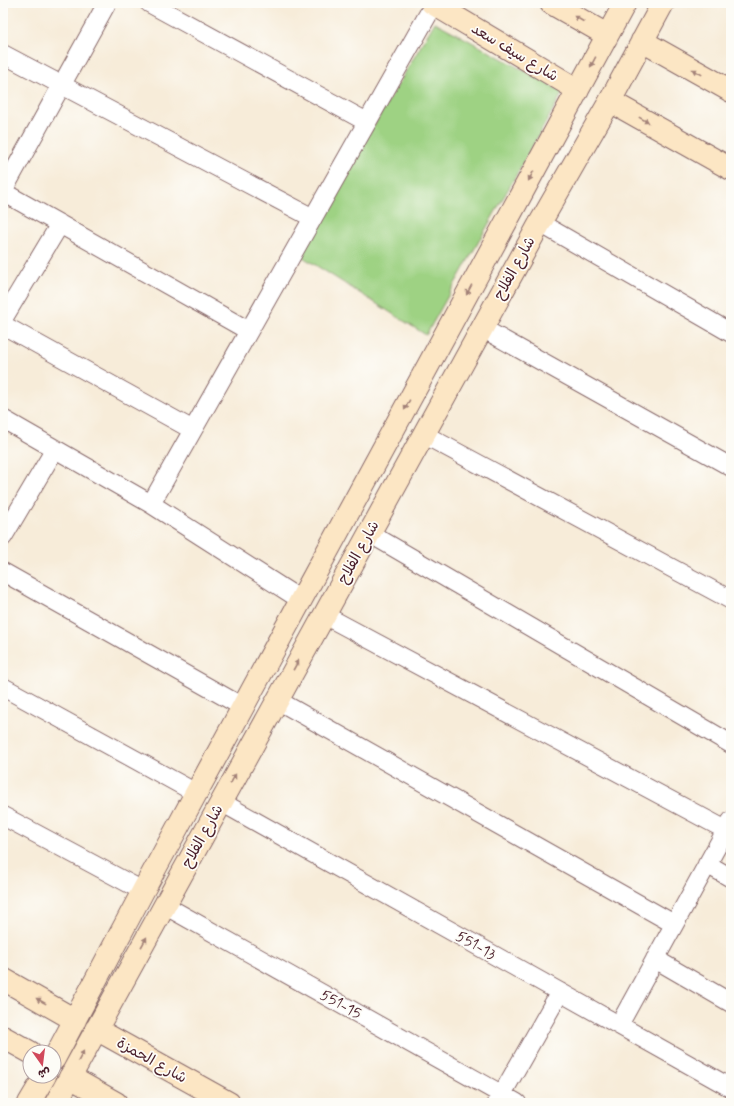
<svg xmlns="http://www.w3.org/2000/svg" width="734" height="1106" viewBox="0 0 734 1106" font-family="Mynerve,'Playpen Sans Arabic',sans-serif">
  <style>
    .pitch { fill: #9ed283; stroke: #747857 }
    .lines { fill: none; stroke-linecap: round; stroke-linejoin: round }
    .street-casing { stroke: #876768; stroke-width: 20 }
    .secondary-casing { stroke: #876768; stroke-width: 24 }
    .street { stroke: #fff; stroke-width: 18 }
    .secondary { stroke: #fce6c4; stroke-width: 22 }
    .oneway { fill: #a38278 }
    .labels { text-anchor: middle; stroke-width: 3.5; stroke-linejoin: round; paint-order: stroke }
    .street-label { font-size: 15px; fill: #4a1f2b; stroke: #fdfcf7 }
  </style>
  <rect width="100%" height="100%" fill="#fdfcf7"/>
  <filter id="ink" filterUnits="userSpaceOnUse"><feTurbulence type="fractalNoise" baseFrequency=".025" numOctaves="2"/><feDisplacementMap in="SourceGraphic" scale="8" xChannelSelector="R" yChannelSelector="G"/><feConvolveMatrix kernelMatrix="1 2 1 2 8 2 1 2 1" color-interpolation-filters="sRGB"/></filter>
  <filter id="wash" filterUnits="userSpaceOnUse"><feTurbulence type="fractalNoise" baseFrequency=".012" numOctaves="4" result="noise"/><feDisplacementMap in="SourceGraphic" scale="16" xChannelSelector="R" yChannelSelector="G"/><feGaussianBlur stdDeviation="0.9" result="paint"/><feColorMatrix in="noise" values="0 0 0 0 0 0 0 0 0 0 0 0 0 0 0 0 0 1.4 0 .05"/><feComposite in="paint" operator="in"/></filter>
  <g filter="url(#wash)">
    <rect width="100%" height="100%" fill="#f7ecd9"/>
    <path class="pitch" d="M435,22l128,70 -137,243 -128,-81z"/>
  </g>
  <g filter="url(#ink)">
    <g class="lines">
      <defs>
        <path id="street" d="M149,3l218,119
          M3,54l310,164
          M3,191l104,-188
          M3,192l246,139
          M540,223l191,110
          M3,319l57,-95
          M3,325l190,105
          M482,328l249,139
          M3,419l148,85 150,96
          M423,434l308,166
          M151,504l283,-500
          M369,533l362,211
          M3,537l52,-88
          M3,572l240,135
          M324,615l402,215
          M3,687l193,106
          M277,700l397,224
          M221,802l510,286
          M3,816l140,75
          M707,864l24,14
          M164,905l353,198
          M655,959l76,44
          M619,1025l112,-204
          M497,1103l63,-111"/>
        <path id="secondary" d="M432,3l146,87
          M551,3l56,32
          M642,41l89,50
          M610,101l121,68
          M3,979l72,41
          M96,1029l133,74
          M3,1037l27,15
          M54,1059l89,-168 482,-888
          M70,1077l46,26
          M29,1103l16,-27
          M56,1103l484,-880 70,-122 53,-98"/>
      </defs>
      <use href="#street" class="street-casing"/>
      <use href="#secondary" class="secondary-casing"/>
      <use href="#street" class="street"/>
      <use href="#secondary" class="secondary"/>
    </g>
    <defs><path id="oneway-solid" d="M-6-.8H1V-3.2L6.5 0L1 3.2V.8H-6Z"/></defs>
    <g class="oneway">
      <use href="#oneway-solid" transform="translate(579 19) rotate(-150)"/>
      <use href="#oneway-solid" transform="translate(593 62) rotate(118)"/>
      <use href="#oneway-solid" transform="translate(697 72) rotate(-151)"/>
      <use href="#oneway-solid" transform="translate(644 120) rotate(29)"/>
      <use href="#oneway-solid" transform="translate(531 176) rotate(118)"/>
      <use href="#oneway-solid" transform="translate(469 290) rotate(118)"/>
      <use href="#oneway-solid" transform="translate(407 405) rotate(118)"/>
      <use href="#oneway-solid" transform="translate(296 665) rotate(-61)"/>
      <use href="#oneway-solid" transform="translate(233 779) rotate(-61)"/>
      <use href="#oneway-solid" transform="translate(144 942) rotate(-61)"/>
      <use href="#oneway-solid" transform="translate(41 1001) rotate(-151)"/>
      <use href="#oneway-solid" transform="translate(81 1056) rotate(-62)"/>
    </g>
  </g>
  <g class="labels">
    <g class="street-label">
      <text transform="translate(515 52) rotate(31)" y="5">شارع سيف سعد</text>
      <text transform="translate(514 268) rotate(-61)" y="5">شارع الفلاح</text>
      <text transform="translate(358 552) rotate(-61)" y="5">شارع الفلاح</text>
      <text transform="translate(202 836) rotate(-61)" y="5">شارع الفلاح</text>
      <text transform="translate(476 945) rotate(29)" y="5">551-13</text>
      <text transform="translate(341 1004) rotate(29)" y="5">551-15</text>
      <text transform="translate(152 1060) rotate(29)" y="5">شارع الحمزة</text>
    </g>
  </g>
  <rect width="734" height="1106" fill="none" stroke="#fdfcf7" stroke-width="16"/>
  <g transform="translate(42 1064) rotate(166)"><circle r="19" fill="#fdfcf7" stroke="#b5a4a5"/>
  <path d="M0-3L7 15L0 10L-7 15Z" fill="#d1495b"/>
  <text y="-6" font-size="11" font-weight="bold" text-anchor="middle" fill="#4a1f2b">ش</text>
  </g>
</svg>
